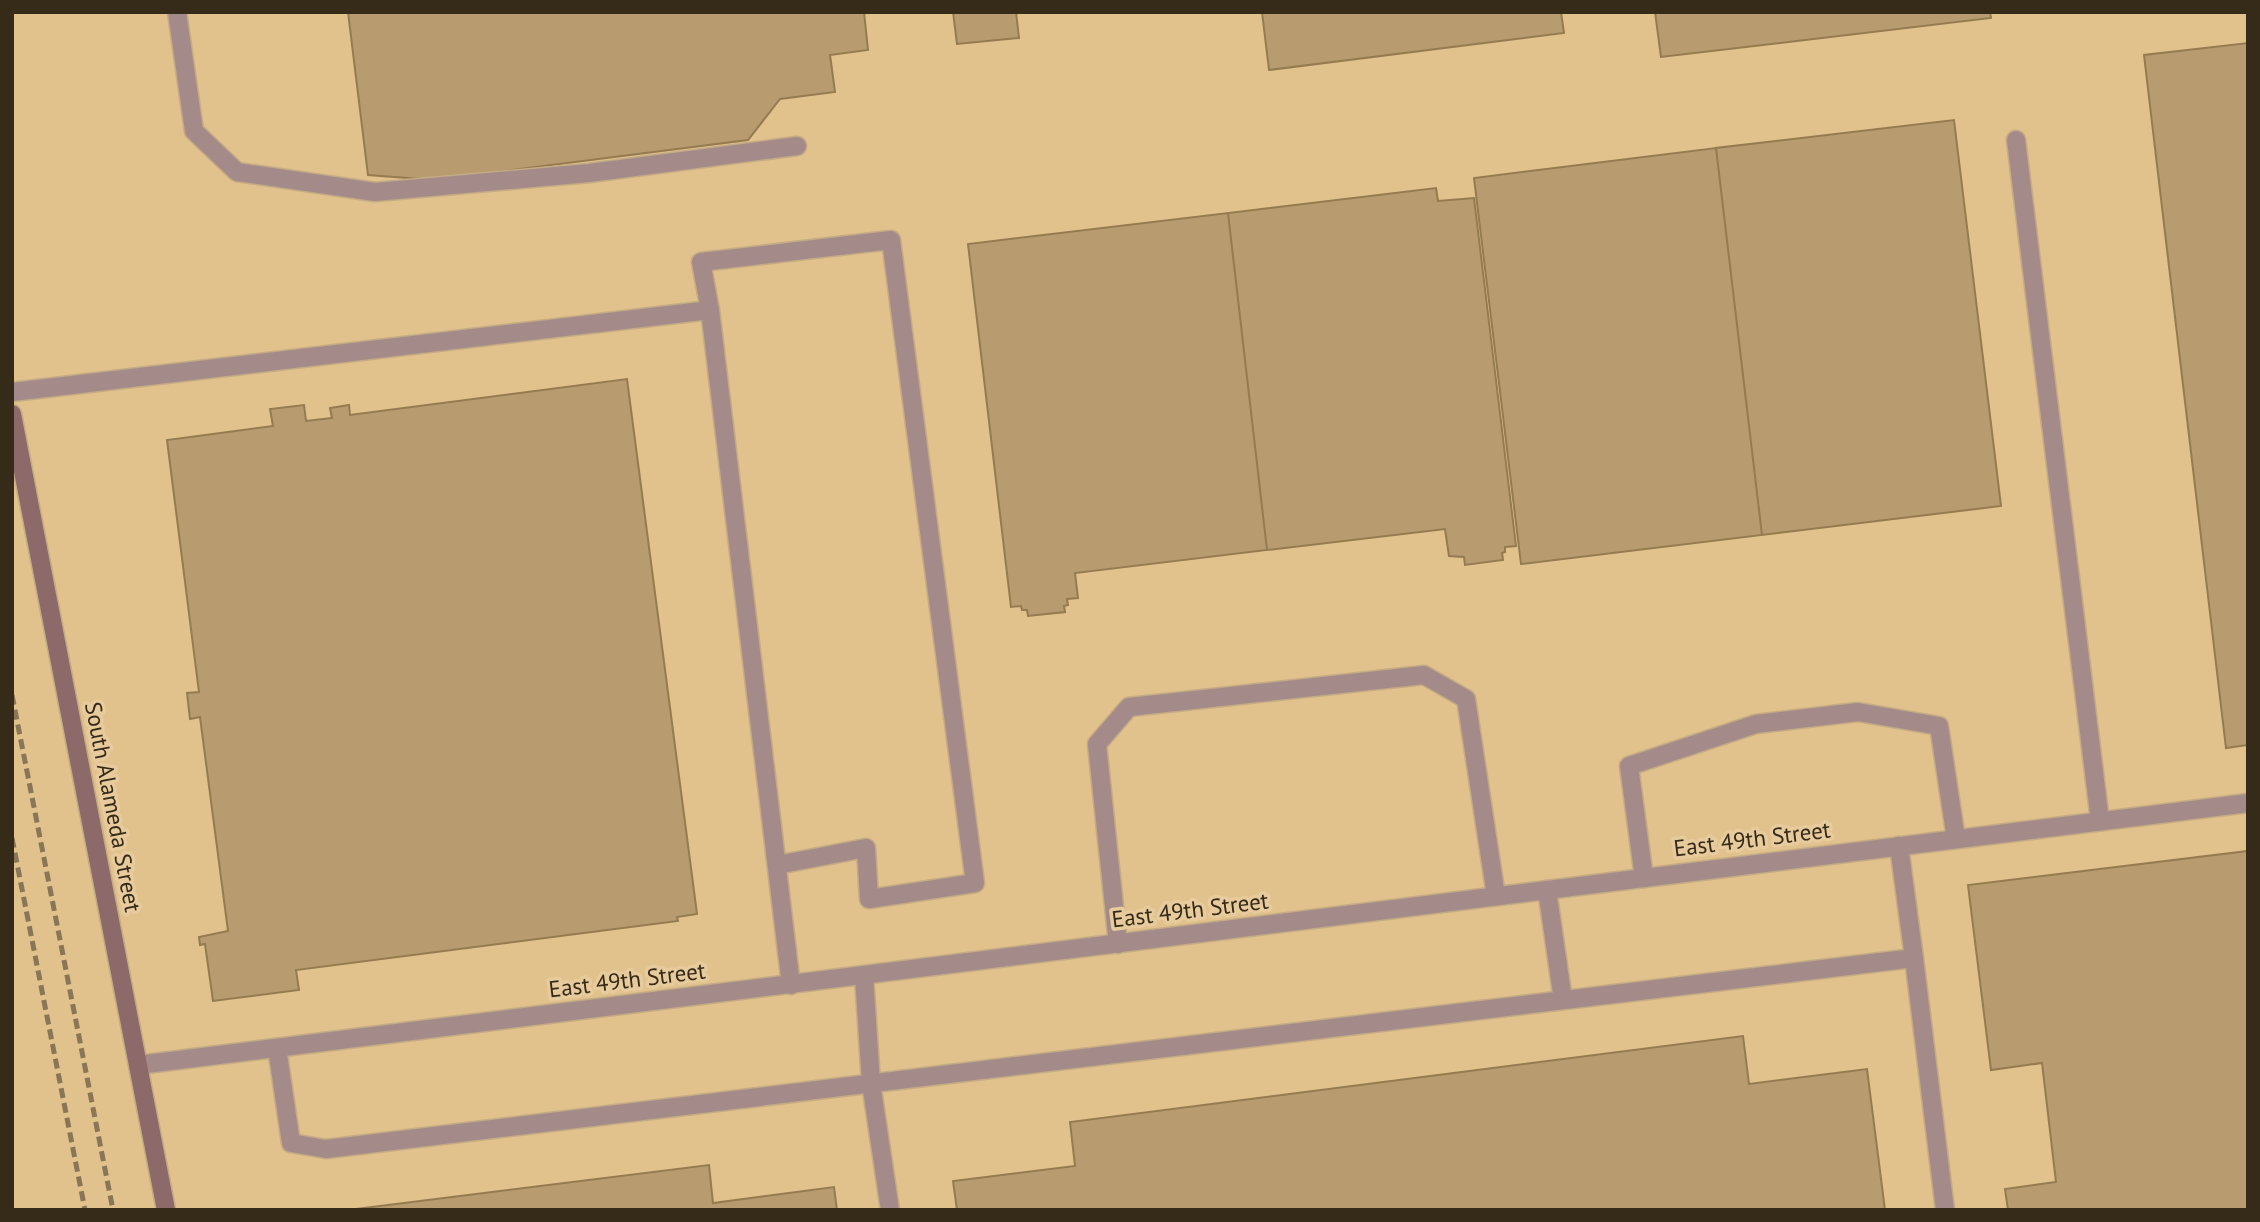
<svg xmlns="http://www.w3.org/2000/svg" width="2260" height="1222" viewBox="0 0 2260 1222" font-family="'PT Sans',sans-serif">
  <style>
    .built { fill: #e1c18c }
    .building { fill: #b89c70; stroke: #957b50; stroke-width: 2 }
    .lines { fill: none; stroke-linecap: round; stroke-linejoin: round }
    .lane-casing { stroke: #c4ab83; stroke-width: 21 }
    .street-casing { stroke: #c4ab83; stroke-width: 21 }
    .secondary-casing { stroke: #c4ab83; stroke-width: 21 }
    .lane { stroke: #a48b8a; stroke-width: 18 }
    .street { stroke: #a48b8a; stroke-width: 18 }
    .secondary { stroke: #8d6a69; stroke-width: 18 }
    .rail { stroke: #897657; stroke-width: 5; stroke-dasharray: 10 5; stroke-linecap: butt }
    .labels { text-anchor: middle; stroke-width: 7; stroke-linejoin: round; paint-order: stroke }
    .street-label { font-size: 23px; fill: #362b19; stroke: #e7cb9d }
  </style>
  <rect width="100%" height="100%" fill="#e7cb9d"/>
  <path class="built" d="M12,12h2236v1198h-2236z"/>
  <path class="building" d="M348,12h516l4,38 -38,5 5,37 -55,7 -32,41 -314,40 -66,-5z
    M953,12h63l3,26 -62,6z
    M1262,12h299l3,21 -295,37z
    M1655,12h335l1,6 -330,39z
    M2248,43v702l-22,3 -82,-693z
    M1954,120l47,386 -239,29 -46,-387z
    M1716,148l46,387 -241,29 -47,-386z
    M1436,188l2,13 36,-3 42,348 -11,1v5l-3,1 1,7 -38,5 -1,-8 -15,-1 -4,-27 -178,21 -39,-337z
    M1228,213l39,337 -192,23 3,25 -11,1 1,6 -4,1 1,6 -37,4 -1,-6h-5l-1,-4 -10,1 -43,-363z
    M627,379l70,535 -20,3 1,4 -382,49 3,20 -86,11 -8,-57 -5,1 -1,-8 29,-6 -28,-214 -10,2 -3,-26 12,-1 -32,-252 106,-14 -3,-17 34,-4 2,16 26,-3 -2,-10 19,-3 1,10z
    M2248,851v359h-240l-3,-21 51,-7 -14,-119 -51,7 -23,-185z
    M1743,1036l6,48 118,-15 18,141h-928l-4,-29 122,-15 -5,-44z
    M709,1165l4,38 121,-16 3,23h-489z"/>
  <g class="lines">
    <defs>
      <path id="lane" d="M177,12l17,119 43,41 138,20 214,-19 208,-27
        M2016,140l84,681
        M710,310l-9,-48 190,-22 84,643 -106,16 -3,-51 -89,17
        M12,392l698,-82 81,675
        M1899,846l15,112
        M1644,878l-15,-112 127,-42 102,-12 81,14 17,113
        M1547,890l16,110
        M1118,944l-21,-200 32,-37 295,-32 42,24 30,197
        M864,976l7,107 19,127
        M277,1048l14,95 35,6 1588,-191 31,252"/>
      <path id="street" d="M138,1065l2110,-262"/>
      <path id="secondary" d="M12,414l154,796"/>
    </defs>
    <use href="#lane" class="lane-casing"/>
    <use href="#street" class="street-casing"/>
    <use href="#secondary" class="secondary-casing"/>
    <use href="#lane" class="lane"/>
    <use href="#street" class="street"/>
    <use href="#secondary" class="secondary"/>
    <path class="rail" d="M12,695l101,515
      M12,838l73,372"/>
  </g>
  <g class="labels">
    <g class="street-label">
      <text transform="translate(113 807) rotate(79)" y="8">South Alameda Street</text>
      <text transform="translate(1752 839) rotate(-7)" y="8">East 49th Street</text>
      <text transform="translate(1190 910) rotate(-7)" y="8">East 49th Street</text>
      <text transform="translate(627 980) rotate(-7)" y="8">East 49th Street</text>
    </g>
  </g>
  <rect width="2260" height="1222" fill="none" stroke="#362b19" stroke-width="28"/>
</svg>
